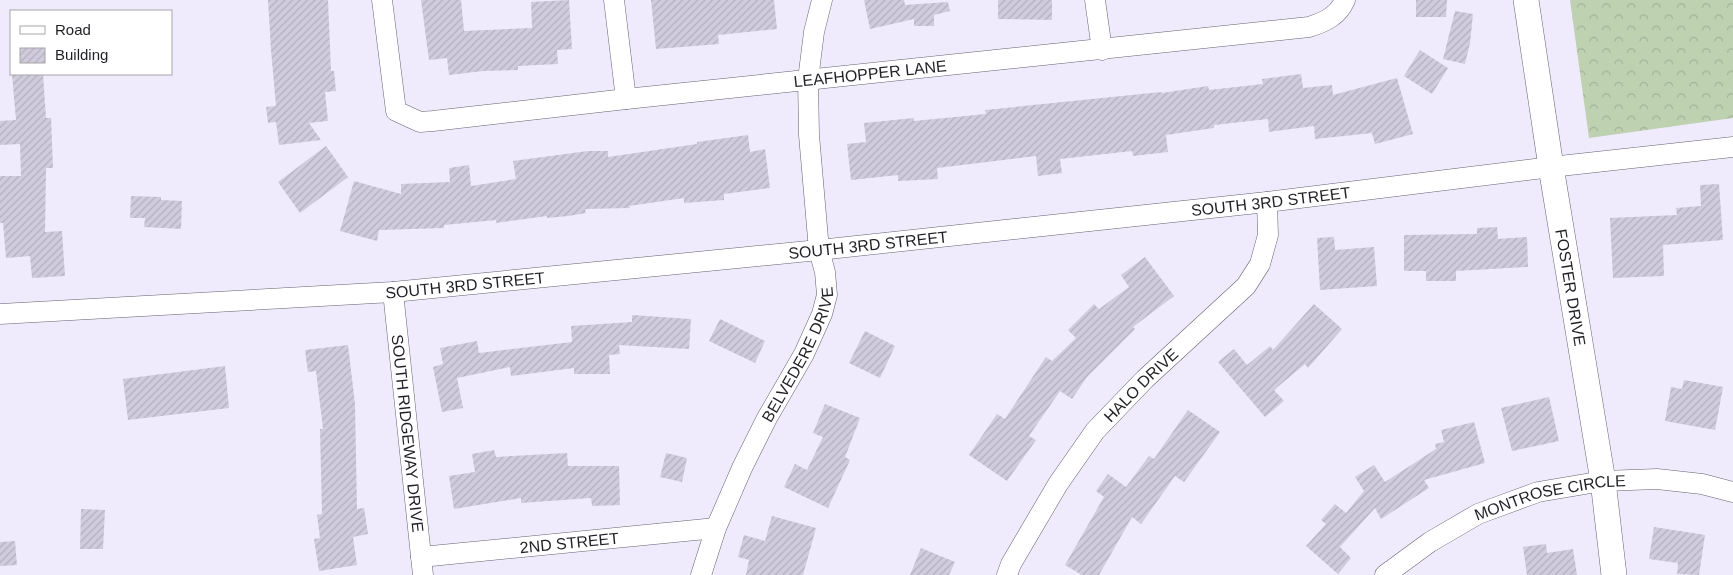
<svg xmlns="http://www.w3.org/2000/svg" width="1733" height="575" viewBox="0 0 1733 575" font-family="Helvetica,sans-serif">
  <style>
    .forest { fill: url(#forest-crowns) }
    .building { fill: url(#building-hatch) }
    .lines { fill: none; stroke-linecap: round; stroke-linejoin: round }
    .minor-casing { stroke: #656271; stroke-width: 21 }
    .tertiary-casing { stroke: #656271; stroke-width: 26 }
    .minor { stroke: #fff; stroke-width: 20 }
    .tertiary { stroke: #fff; stroke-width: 25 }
    .labels { text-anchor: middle; stroke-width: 5; stroke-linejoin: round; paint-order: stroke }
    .street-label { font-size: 16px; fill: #211f26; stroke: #fff }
  </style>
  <defs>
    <pattern id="forest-crowns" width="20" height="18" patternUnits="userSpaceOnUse" patternTransform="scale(1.25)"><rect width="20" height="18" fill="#bed1b1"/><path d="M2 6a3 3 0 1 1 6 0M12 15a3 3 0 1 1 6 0" fill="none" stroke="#a3b398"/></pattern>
    <pattern id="building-hatch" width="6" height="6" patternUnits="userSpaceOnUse" patternTransform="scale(1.25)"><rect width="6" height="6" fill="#d0ccde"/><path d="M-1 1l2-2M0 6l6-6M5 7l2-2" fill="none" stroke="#b2afbe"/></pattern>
  </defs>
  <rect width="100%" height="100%" fill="#efebfd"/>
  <path class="forest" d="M1570,0h163v118l-144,20z"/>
  <path class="building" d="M268,0h60l3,71h3l2,20 -11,1 3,29 -19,2 12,17 -42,5 -3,-23 -8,1 -2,-16 10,-1 -5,-56z
    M421,0h40l3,31 68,-3 -1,-26 38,-2 3,49 -15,1 1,14 -40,2v4l-35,1 -34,4 -2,-17 -18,2z
    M651,0h123l3,29 -59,6 1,9 -63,5z
    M864,0h40l1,5 43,-3 2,9 -16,4v11h-20v-7l-44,10z
    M998,0h54v20l-54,-1z
    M1416,0h31l-1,17h-30z
    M1455,11l18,3 -3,29 -5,21 -22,-5z
    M1420,50l28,18 -16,26 -28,-18z
    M12,74h31l3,44h5l2,50h-7l-1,64 17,-1 3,45 -33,2 -2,-22 -24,2 -3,-35h-3v-47h21l-1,-32 -20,1v-24l16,-1z
    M1301,74l2,14 29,-3 1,10 64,-17 16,56 -38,10 -3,-11 -57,6 -1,-13 -45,6 -1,-13 -54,6v3l-48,7 2,17 -35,4 -1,-5 -72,8 2,14 -24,3 -2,-20 -99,12 1,11 -40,2v-6l-47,5 -4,-36 19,-2 -2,-19 50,-5v3l72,-7 -1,-4 176,-18 1,1 46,-7 1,4 54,-6 -1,-5z
    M748,135l2,17 15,-3 5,39 -46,6v6l-40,3v-5l-55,8 1,2 -45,1 1,4 -18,3 -21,2v-2l-51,7v-3l-52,5v3l-65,2 -2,11 -37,-10 14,-50 47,13v-10l49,-2 -1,-14 20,-3 2,21 45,-7 -3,-18 75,-10h20v6l89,-13v-2z
    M326,146l22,31 -48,36 -22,-31z
    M1719,184l4,56 -60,5 1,31 -51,2 -3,-60 67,-3 -1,-7 25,-2 -1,-21z
    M131,196l30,1v3l21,1 -1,28 -37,-2 1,-9h-15z
    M1497,227l1,12 29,-2 1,30 -72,4v10h-30v-10h-22v-36l73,-1v-6z
    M1334,237l1,13 39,-3 3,39 -57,4 -3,-52z
    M1145,257l29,39 -41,31 2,2 -48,48 -15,22 -12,-8 -31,45 7,4 -29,41 -38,-26 28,-41 8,5 41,-62 6,4 24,-23 -8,-8 26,-26 5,5 30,-22 -8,-12z
    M1314,304l28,25 -34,39 -3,-4 -31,26 10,11 -19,16 -47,-55 16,-13 13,16 23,-19 3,4z
    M632,315l59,4 -2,30 -70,-4 1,9 -11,1 1,19h-36v-6l-63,8 -1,-9 -53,11 6,30 -21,4 -9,-45 10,-3 -3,-16 37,-7 2,12 93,-11 -1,-16 61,-4z
    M720,319l45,22 -10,22 -46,-22z
    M865,331l30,15 -15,32 -31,-15z
    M348,345l7,59 2,105 7,-1 4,26 -15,3 4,28 -38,6 -5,-32 6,-1 -3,-23 5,-1 -2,-85h3l-7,-58 -8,1 -3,-22z
    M225,366l4,42 -101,12 -5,-41z
    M1684,380l39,7 -8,43 -50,-9 6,-34 11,2z
    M1549,397l10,44 -47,10 -11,-43z
    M825,404l35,14 -15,39 5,3 -22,48 -44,-21 11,-23 12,6 16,-33 -10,-4z
    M1188,410l32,22 -36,50 -9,-6 -34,48 -9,-7 -33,58h-17l-17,-10 39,-68 -8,-6 12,-17 18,13 23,-31 5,3z
    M1474,422l11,41 -61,17 5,8 -48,31 -6,-11 -35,39 11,11 -13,16 -32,-28 20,-22 -5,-4 14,-16 11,9 18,-22 -9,-14 19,-12 11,17 51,-33 -1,-5 9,-2 -3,-12z
    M494,450l2,7 71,-4 1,13h51l1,39 -28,1 -1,-8 -70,5v-5l-67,11 -5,-33 26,-4 -3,-18z
    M666,453l21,5 -5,24 -22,-5z
    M81,509l24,1 -2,39h-23z
    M772,516l44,12 -13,47h-57l3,-15 -11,-3 6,-22 21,6z
    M1654,527l51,8 -6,40 -22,-1 1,-11 -29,-4z
    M15,541l2,24 -17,1v-24z
    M1546,544l1,9 26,-4 4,26h-50l-4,-28z
    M921,548l34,14 -6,13h-39z"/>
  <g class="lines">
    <defs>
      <g id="minor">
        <path id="s1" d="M382,0l14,111 24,11 13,-1 193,-22 683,-72c16,-5 29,-11 36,-27"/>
        <path d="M614,0l12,99"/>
        <path d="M1095,0l7,50"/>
        <path id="s2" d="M393,292l30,283"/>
        <path id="s3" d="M0,314l393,-22 426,-42 448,-48 284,-35 182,-20"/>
        <path id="s4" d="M421,557l295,-29"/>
        <path id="s5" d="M701,575l15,-47 26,-60 25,-50 37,-64 18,-40 5,-19 -2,-23 -6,-22 -10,-115 -1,-55 6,-48 8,-32"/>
        <path id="s6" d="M1007,575l4,-11 47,-80 37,-53 50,-52 101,-93 14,-22 8,-29 -1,-33"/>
        <path id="s7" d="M1385,575l45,-33 48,-28 60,-22 65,-11 54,-2 45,5 31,8"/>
      </g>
      <g id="tertiary">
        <path id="s8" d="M1526,0l25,167 52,314 11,94"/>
      </g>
    </defs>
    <use href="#minor" class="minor-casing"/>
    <use href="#tertiary" class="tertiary-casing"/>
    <use href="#minor" class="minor"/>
    <use href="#tertiary" class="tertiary"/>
  </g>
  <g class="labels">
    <g class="street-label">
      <text dy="6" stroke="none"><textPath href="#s1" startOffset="591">LEAFHOPPER LANE</textPath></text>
      <text dy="6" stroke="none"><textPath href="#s3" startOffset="1276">SOUTH 3RD STREET</textPath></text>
      <text dy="6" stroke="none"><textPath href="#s3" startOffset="871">SOUTH 3RD STREET</textPath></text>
      <text dy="6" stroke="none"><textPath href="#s3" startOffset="466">SOUTH 3RD STREET</textPath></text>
      <text dy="6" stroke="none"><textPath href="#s8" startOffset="291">FOSTER DRIVE</textPath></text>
      <text dy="6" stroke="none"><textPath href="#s5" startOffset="242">BELVEDERE DRIVE</textPath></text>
      <text dy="6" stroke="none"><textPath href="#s6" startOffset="234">HALO DRIVE</textPath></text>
      <text dy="6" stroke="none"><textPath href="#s2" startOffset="142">SOUTH RIDGEWAY DRIVE</textPath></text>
      <text dy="6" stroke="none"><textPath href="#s7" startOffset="186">MONTROSE CIRCLE</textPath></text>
      <text dy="6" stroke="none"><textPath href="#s4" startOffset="149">2ND STREET</textPath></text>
    </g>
  </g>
  <rect x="10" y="10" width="162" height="65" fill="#ffffff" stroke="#a6a5a8"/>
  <rect x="20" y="26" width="25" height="8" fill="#ffffff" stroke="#a6a5a8"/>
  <text x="55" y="35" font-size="15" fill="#211f26">Road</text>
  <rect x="20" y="48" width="25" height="15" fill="url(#building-hatch)" stroke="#a6a5a8"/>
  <text x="55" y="60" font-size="15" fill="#211f26">Building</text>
</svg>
